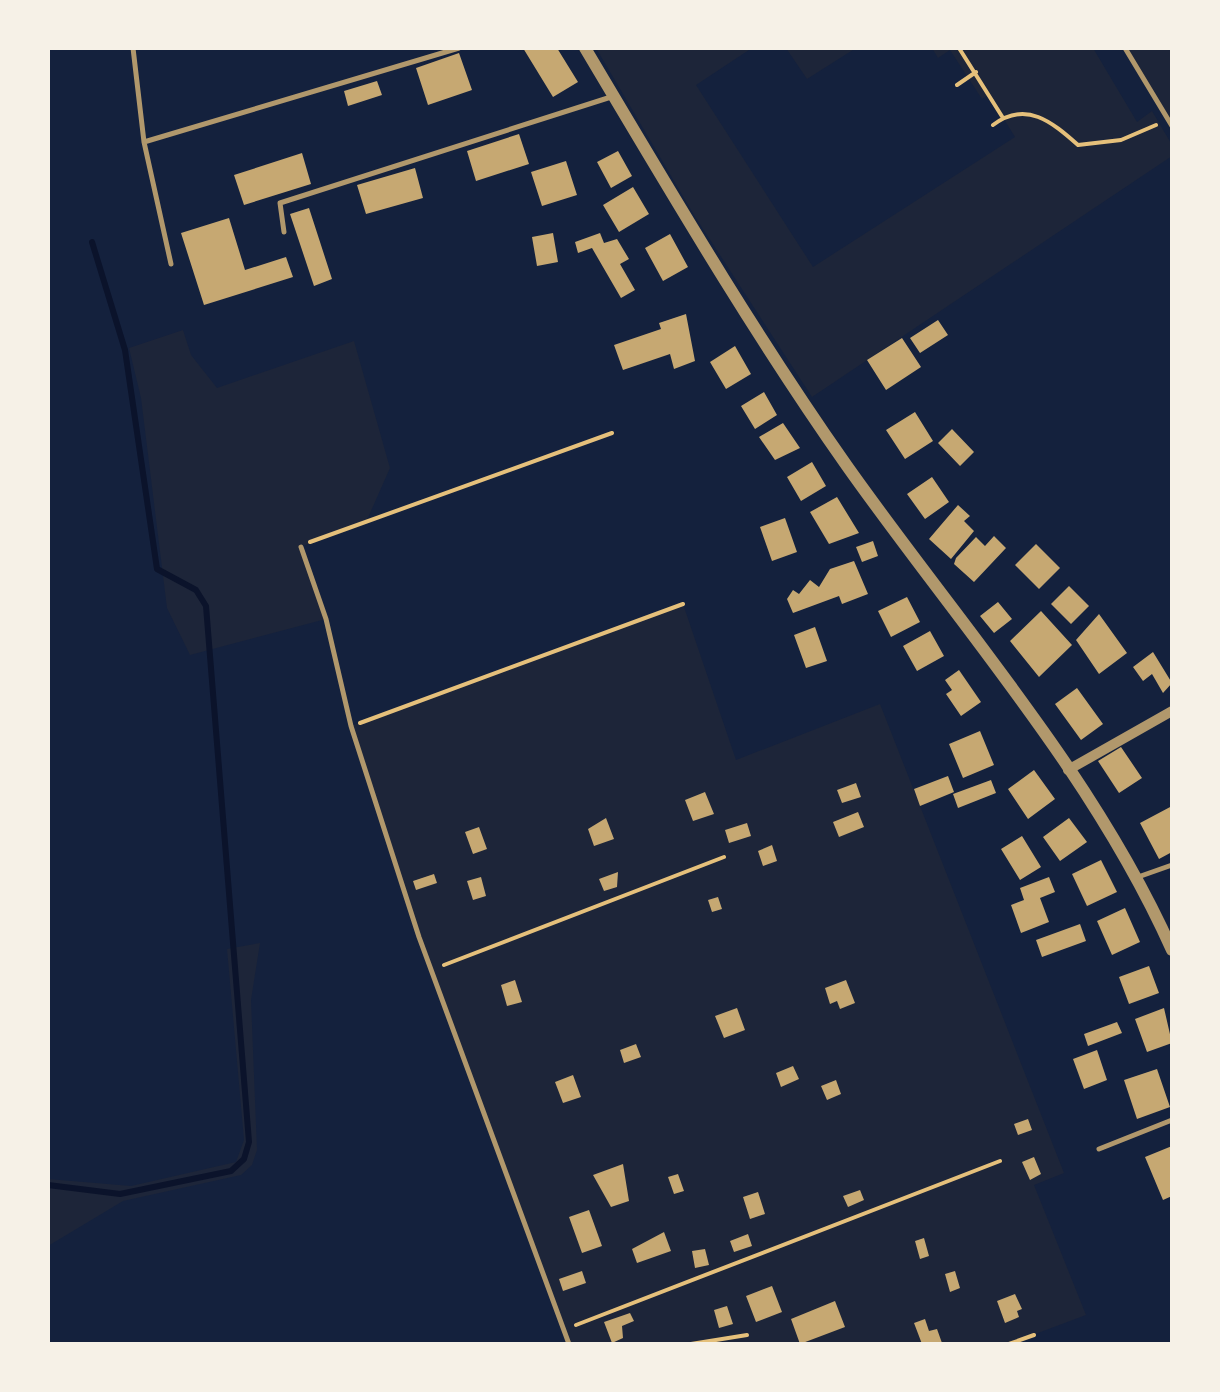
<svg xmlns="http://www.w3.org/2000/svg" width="1220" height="1392" viewBox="0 0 1220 1392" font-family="'Playfair Display',serif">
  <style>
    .green { fill: #1d2539 }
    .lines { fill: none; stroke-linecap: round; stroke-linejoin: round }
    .stream { stroke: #0b132b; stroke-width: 6 }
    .building { fill: #c6a872 }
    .path { stroke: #e5c07b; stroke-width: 4 }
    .service { stroke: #b1986c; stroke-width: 5 }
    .minor { stroke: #b1986c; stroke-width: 10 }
    .tertiary { stroke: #b1986c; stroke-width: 12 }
  </style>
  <rect width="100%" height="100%" fill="#14213d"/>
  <path class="green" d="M596,48h156l-56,37 117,182 202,-130 -26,-42 -7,4 -32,-49 -12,8 -6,-10h161l44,74 15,-11 20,34v11l-360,241 -118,-182z
    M786,48h70l-49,31z
    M1125,48h47v78z
    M183,330l8,25 26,33 137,-47 36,127 -23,52 -66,27 25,72 -136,36 -23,-47 -26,-210 -12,-50z
    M683,604l53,156 144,-56 184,469 -30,12 52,130 -77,29h-440l-139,-373 -79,-245z
    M260,943l-9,57 6,150 -5,15 -11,10 -118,26 -75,45v-67l83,7 105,-24 8,-22 -17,-191z"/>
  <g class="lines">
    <path class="stream" d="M48,1185l72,9 111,-23 13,-12 5,-17 -43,-536 -10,-16 -39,-21 -32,-219 -33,-108"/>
  </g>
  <path class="building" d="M523,48h34l21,34 -25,15z
    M459,53l13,37 -44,15 -12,-37z
    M377,81l5,14 -34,11 -4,-15z
    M519,134l10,30 -53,17 -9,-30z
    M618,151l14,25 -21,12 -14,-26z
    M302,153l9,31 -67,21 -10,-30z
    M566,161l11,34 -35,11 -11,-34z
    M415,168l8,30 -57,16 -9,-29z
    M633,187l16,27 -30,18 -16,-27z
    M309,208l23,71 -18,7 -24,-72z
    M229,218l16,52 41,-13 7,20 -89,28 -23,-72z
    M553,233l5,29 -21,4 -5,-29z
    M600,233l4,10 13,-4 12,20 -9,5 15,26 -14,8 -29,-50 -14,5 -3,-11z
    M670,234l18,33 -25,14 -18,-33z
    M686,314l9,47 -21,8 -4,-15 -47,16 -9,-25 47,-16 -2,-6z
    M938,320l10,15 -28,18 -10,-15z
    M902,338l19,29 -35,23 -19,-30z
    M735,346l16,28 -25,15 -16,-27z
    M764,392l13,23 -22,14 -14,-23z
    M915,412l18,29 -28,18 -19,-29z
    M783,423l17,25 -25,12 -16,-23z
    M952,429l22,23 -14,14 -22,-23z
    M812,462l14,24 -25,15 -14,-24z
    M932,477l17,25 -24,17 -18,-25z
    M837,497l22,36 -30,11 -19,-32z
    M958,505l12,11 -6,5 10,10 -23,28 -22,-20z
    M785,518l12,34 -25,9 -12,-34z
    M994,536l12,12 -32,34 -20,-18 2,-6 20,-21 9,9z
    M873,541l5,15 -16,6 -6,-15z
    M1036,544l24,24 -21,21 -24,-24z
    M854,561l14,33 -26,10 -3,-8 -46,17 -6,-14 6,-9 6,4 11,-14 9,7 11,-18z
    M1069,586l20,20 -18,18 -20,-20z
    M907,597l13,25 -29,15 -13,-26z
    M998,602l14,17 -18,14 -14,-17z
    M1041,611l31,34 -33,32 -29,-36z
    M1099,614l28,39 -28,21 -23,-34z
    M815,627l12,34 -21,7 -12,-33z
    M930,631l14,25 -27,15 -14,-25z
    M1153,652l19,31 -9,10 -11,-19 -9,7 -10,-14z
    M959,670l22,32 -20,14 -15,-22 6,-4 -7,-10z
    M1077,688l26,36 -22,16 -26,-36z
    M980,731l14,34 -31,13 -14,-34z
    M1121,747l21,31 -23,15 -21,-32z
    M1034,770l21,29 -27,20 -20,-30z
    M948,776l6,16 -34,14 -6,-17z
    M991,780l5,13 -38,15 -5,-14z
    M856,783l5,14 -19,6 -5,-13z
    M705,792l9,22 -21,7 -8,-21z
    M1172,806v46l-13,7 -19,-36z
    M858,812l6,15 -25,10 -6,-15z
    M606,818l8,21 -20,7 -6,-17z
    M1069,818l18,24 -27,19 -17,-24z
    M747,823l4,13 -22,7 -4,-13z
    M479,827l8,22 -14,5 -8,-22z
    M1022,836l19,31 -21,13 -19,-31z
    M772,845l5,16 -14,5 -5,-15z
    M1101,860l16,32 -30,14 -15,-32z
    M618,872l-1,15 -13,4 -5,-12z
    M434,874l3,9 -21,7 -3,-9z
    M481,877l5,19 -13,4 -6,-19z
    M1049,877l6,15 -15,6 9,24 -28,11 -10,-28 13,-5 -4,-12z
    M718,897l4,12 -10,3 -4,-12z
    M1125,908l15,34 -28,13 -15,-34z
    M1080,924l6,17 -44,16 -6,-17z
    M1149,966l10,27 -30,11 -10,-27z
    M515,980l7,22 -15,4 -6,-21z
    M846,980l9,23 -15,6 -3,-8 -7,3 -5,-16z
    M737,1008l8,22 -21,8 -9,-22z
    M1164,1008l8,35 -25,9 -12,-33z
    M1117,1022l5,11 -34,13 -4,-12z
    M636,1044l5,13 -17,6 -4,-13z
    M1097,1050l10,30 -23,9 -11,-30z
    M793,1066l6,13 -18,8 -5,-14z
    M1157,1069l13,38 -33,12 -13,-39z
    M573,1075l8,22 -18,6 -8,-21z
    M836,1080l5,14 -14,6 -6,-14z
    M1028,1119l4,11 -14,5 -4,-11z
    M1172,1146v50l-9,4 -18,-43z
    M1034,1157l7,17 -11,6 -8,-18z
    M623,1164l6,37 -18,6 -18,-32z
    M678,1174l6,17 -10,3 -6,-17z
    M860,1190l4,10 -16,7 -5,-11z
    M758,1192l7,22 -15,5 -7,-22z
    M589,1210l13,36 -20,7 -13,-36z
    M664,1232l7,19 -34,12 -5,-14z
    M748,1234l4,12 -18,6 -4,-11z
    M924,1238l5,18 -9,3 -5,-18z
    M705,1249l4,16 -14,3 -3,-17z
    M582,1271l4,12 -23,8 -4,-12z
    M955,1271l5,17 -10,4 -5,-18z
    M772,1286l10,26 -26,10 -10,-26z
    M1015,1294l7,15 -5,2 2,6 -14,6 -8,-22z
    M835,1301l10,26 -45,17 -9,-25z
    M727,1306l6,18 -14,4 -5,-18z
    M630,1313l4,8 -12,5 1,12 -11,5 -8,-21z
    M925,1319l4,12 8,-2 5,14 -20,1 -8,-21z"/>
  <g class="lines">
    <path class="path" d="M959,48l44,70
      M957,85l19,-13
      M993,125c33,-25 59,-3 85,20l43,-5 35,-15
      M310,542l302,-109
      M360,723l323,-119
      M444,965l280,-108
      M576,1325l424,-164
      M691,1344l56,-9
      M1009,1344l25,-9"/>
    <path class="service" d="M133,48l11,94 27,122
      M1125,48l47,78
      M144,142l315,-94
      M284,232l-4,-29 331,-106
      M301,547l25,72 25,107 68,211 150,407
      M1138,877l34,-12
      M1099,1149l73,-29"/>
    <path class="minor" d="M1068,770l104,-59"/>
    <path class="tertiary" d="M585,48c84,141 167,283 262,418 111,157 246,307 325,484"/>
  </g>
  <rect width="1220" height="1392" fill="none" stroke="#f6f1e7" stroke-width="100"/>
</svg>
